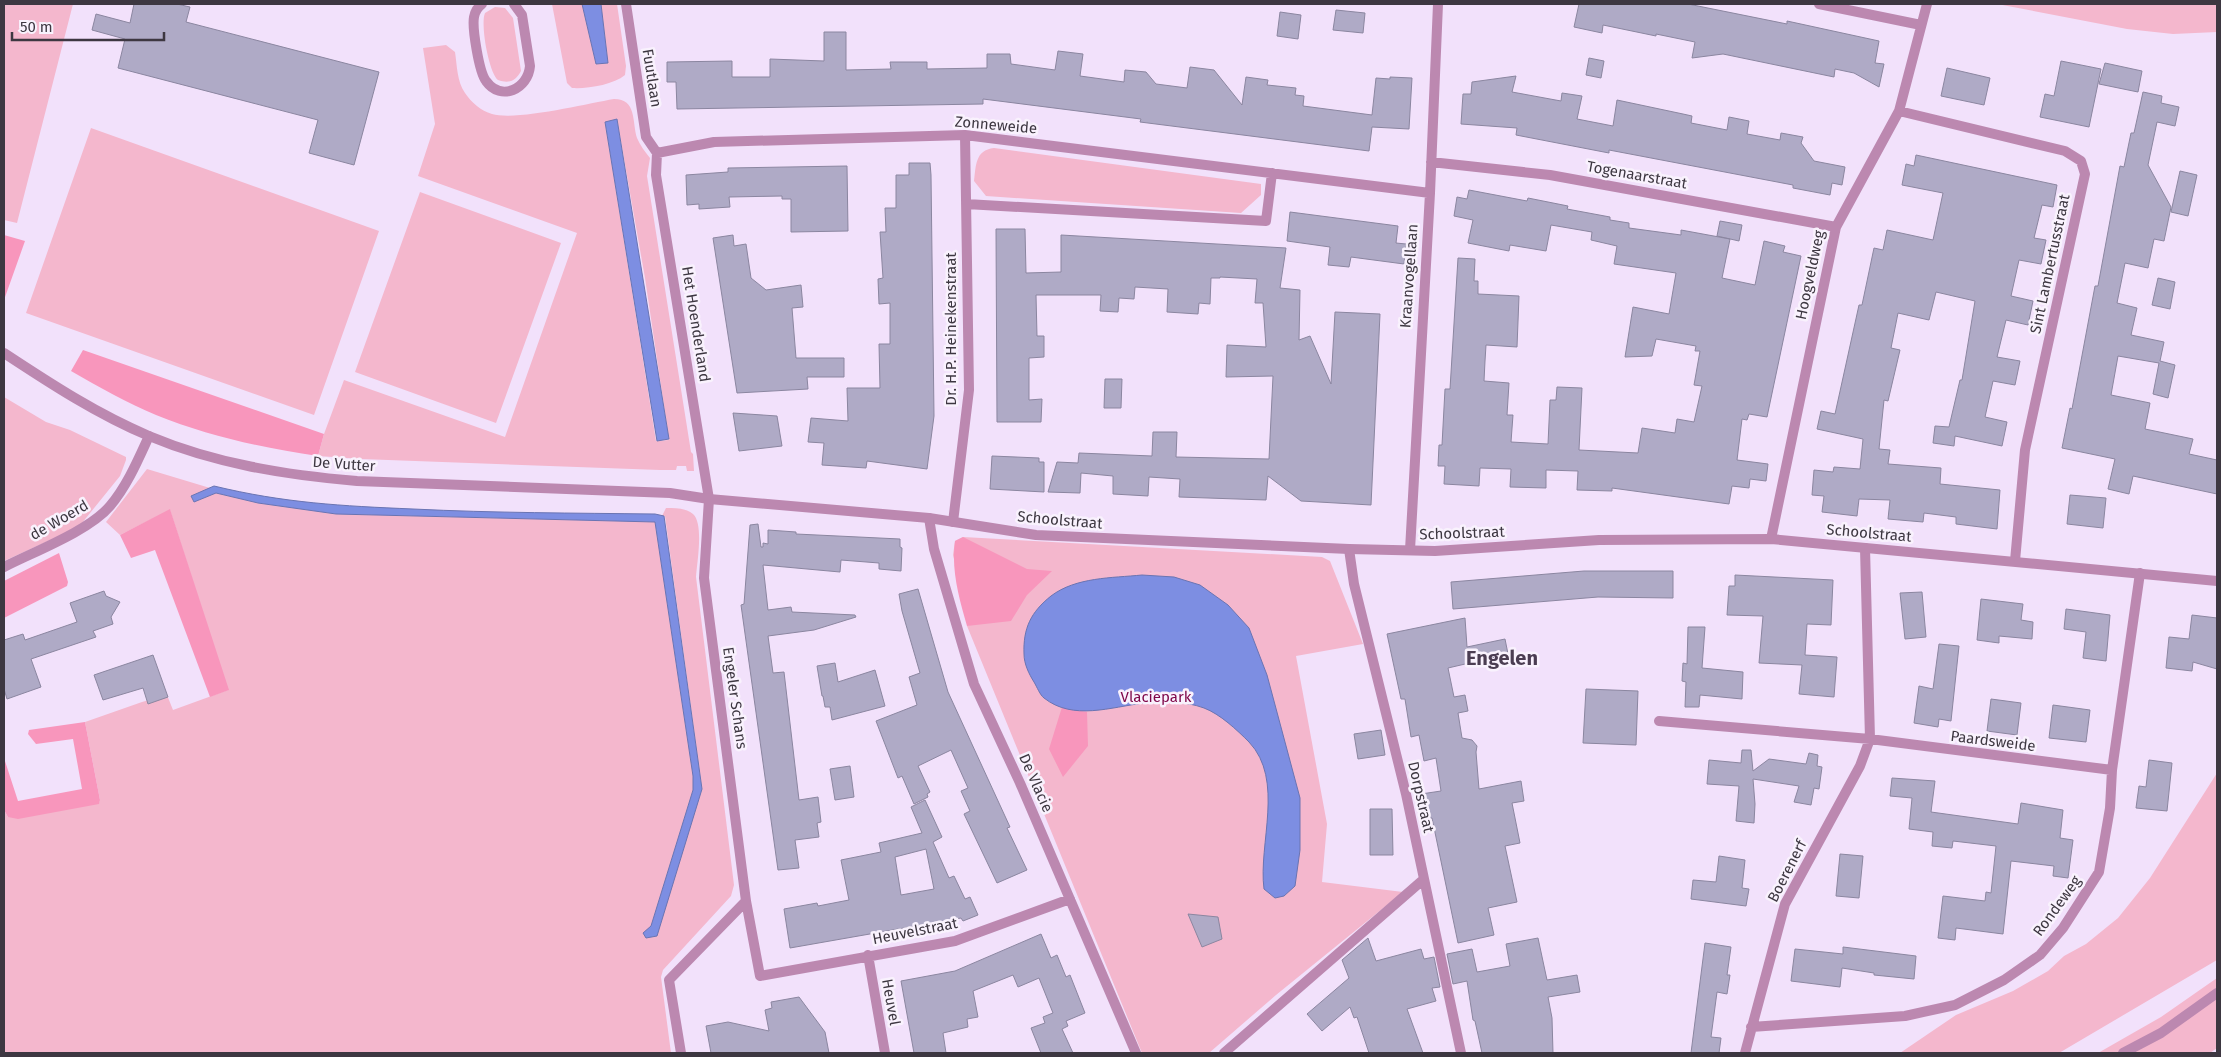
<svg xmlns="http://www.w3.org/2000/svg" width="2221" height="1057" viewBox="0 0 2221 1057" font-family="'Fira Sans',sans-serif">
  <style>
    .green { fill: #f4b7cd; fill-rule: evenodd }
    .forest { fill: #f896bc }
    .water { fill: #7d8ee2; stroke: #6a74b2 }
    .building { fill: #afaac6; stroke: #8b86a0; fill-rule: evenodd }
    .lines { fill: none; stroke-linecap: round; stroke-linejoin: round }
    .minor { stroke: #bc88b0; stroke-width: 10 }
    .tertiary { stroke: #bc88b0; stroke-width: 10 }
    .labels { text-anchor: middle; stroke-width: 5; stroke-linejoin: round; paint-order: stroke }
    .street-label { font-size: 15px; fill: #3d3741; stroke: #f9f2fd }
    .park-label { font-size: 15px; fill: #7e0548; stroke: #f9f2fd }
    .district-label { font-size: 20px; font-weight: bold; fill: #4b3d52; stroke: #f9f2fd }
  </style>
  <rect width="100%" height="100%" fill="#f2e1fb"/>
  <path class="green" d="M4,4h69l-56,219 -13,-3z
    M552,4h30l14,60 12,-1 -7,-59h16l9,62 -1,9c-12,10 -38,14 -53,13l-5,-5z
    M1997,4h220v28l-44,2 -46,-5z
    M495,7l10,1 8,10 8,53c-5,10 -12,13 -23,9 -9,-7 -18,-56 -13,-67z
    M446,45l9,7c2,13 2,30 10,41 6,9 16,18 27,21 24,7 93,-10 122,-15 23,0 18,23 23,39 3,7 8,14 13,20l-3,18 44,276 2,2 1,17h-7l-1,-5h-9l-1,4h-16l-299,-11 -43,-3 6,-22 20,-54 161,57 72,-204 -159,-57 17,-52 -12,-76zM617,119l28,159 24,162 -13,1 -51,-319z
    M91,128l288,103 -65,184 -288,-102z
    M994,148l267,36v11l-20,18 -255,-17 -12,-15c2,-15 1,-31 20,-33z
    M420,192l141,51 -65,180 -141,-51z
    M4,397l42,25 24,8 56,27v3l-6,16 -38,47 -14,9 -64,29z
    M147,469l63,19 -19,8 3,6 22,-9 42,10 78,11 319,8 38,254v14l-42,136 -5,6v6l10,-2 46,-147 -37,-273h-3l4,-8c9,0 20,0 27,6 11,10 4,48 3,63l38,308 -3,11 -68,74 -2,7 10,76h-667v-243l4,7 91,-14 1,-3 -15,-78 57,-20 25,-7 6,15 55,-20 -58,-180 -50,25 -14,-13z
    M963,537l359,20 8,4 33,83 -67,12 31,168 -5,58 81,10 -127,103 -67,58h-67l-175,-427 3,-1 -17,-70 2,-14z
    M2217,773v187l-158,93h-159l56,-38 57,-24 35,-20 16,-15 22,-12 32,-26 32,-40z
    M2217,978v70l-7,5h-112l63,-36z"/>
  <path class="forest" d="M4,235l21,6 -21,59z
    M83,350l241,84 -6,22c-55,-8 -110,-20 -162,-41 -29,-12 -57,-28 -85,-44z
    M170,509l59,181 -19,7 -55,-147 -24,8 -11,-23z
    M963,537l64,32 25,2 -25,24 -16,26 -44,5c-8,-28 -16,-56 -12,-85z
    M59,553l9,29 -1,4 -63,32v-37z
    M1062,707l25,5 1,34 -25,31 -14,-28z
    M85,722l15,78 -1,4 -81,15 -10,-2 -4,-7v-52l14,43 64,-12 -9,-50 -37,5 -8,-10 1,-4z"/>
  <path class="water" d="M582,4h19l7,59 -12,1z
    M617,119l52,320 -12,2 -52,-319z
    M214,486c70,17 128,20 199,23 81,4 162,4 242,5l9,2 38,273 -45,147 -11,2 -3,-5 8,-7 42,-136v-14l-38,-254 -319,-8 -78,-11 -42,-10 -22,9 -3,-6z
    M1142,575l32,2 26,8 28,20 21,23 18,47 33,123v52l-5,36 -11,10 -9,2 -11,-9c-6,-45 21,-109 -15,-147 -12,-12 -29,-28 -45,-34 -19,-7 -41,-7 -60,-5 -33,4 -71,18 -100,-5 -4,-3 -7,-11 -10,-16 -5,-8 -10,-18 -10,-28 -1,-26 7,-42 27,-58 25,-19 61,-18 91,-21z"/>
  <path class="building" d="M134,4h43l13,3 -4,15 193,50 -25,93 -45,-12 9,-33 -200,-52 7,-29 -33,-9 4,-16 34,9z
    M1579,4h109l99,20v-3l92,20 -4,22 9,1 -5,23 -25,-14 -19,-4 -1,8 -111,-23 -31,4 3,-16 -39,-8v2l-53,-11 -1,8 -28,-6z
    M1336,10l29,3 -2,20 -30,-3z
    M1280,12l21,3 -3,24 -21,-3z
    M824,32h22v38l45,-1 -1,-7h37v7l60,-1v-14h23l1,10 44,6 3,-19 25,3 -3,22 44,6 1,-12 21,2 10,12 31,4 3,-21 24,3 28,35 4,-28 22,3 -1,5 29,3 -1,7 9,1 -1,10 69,9 4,-37 14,1v-2l22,1 -3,51 -37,-2 -3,24 -229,-29 1,-3 -158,-20v5l-306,5 -1,-27h-9v-20l65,-1v16h38v-18l54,2z
    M1589,58l15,3 -3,17 -15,-3z
    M2061,61l40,8 -12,58 -49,-10 5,-23 9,2z
    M2105,63l37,8 -4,21 -39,-8z
    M1947,68l43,10 -6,27 -43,-9z
    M1516,76l-4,16 49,9 1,-8 20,3 -5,23 36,7 4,-26 66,14 9,2 -1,7 36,7 2,-13 20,4 -2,13 33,6 1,-7 22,4 -2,6 13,18 31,6 -3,18 -10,-2 -2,12 -37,-7v-3l-184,-35v3l-93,-18 1,-7 -56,-4 2,-30h8l1,-12z
    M2143,92l19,4 -1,7 18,4 -4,19 -18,-4 -9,43 23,42 -7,34 -10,-2 -6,29 -23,-5 -8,40 20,5 -6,27 33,7 -4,19 15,4 -7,33 -15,-4 6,-31 -41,-7 -7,39 39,8 -5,26 48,10 -4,15 28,6v34l-84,-18 -4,18 -21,-5 7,-30 -53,-11 8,-40 2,1 23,-123h3l22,-120 4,1 7,-34h3z
    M1916,155l141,30 -4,22 -11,-2 -8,33 12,2 -5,24 -22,-4 -8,36 22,5 -5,24 -22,-5 -9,37 23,4 -5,24 -22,-4 -8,36 22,5 -5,24 -47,-10 -1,10 -21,-3 2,-17 14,1 11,-47h2l13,-79 -39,-9 -7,28 -31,-7 -7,35 9,2 -12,51 -4,-1 -5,49 11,1 -2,14 53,4 -1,16 60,6 -3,39 -41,-5v-7l-32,-4 -1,9 -35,-3 2,-19 -31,-1 -2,17 -35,-4 2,-16 -12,-1 2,-25 19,2 1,-5 26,2 3,-30 -46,-10 4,-18 14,3 24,-109h3l12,-57 9,2 4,-20 46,10 10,-47 -41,-8 4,-21 8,2z
    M909,163h21l1,12 3,241 -7,53 -60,-8 -1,7 -44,-3 2,-22 -16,-1 3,-24 37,3 -1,-33h33l-1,-44h11v-41l-11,1 -1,-25 5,-1 -3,-46h6l-1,-24h11v-33h13z
    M847,166l1,65 -57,1v-33h-9v-3l-53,1 1,10 -31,2v-5l-12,1 -1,-30 42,-3v-4z
    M2180,171l17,4 -9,41 -17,-4z
    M1469,190l58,11 1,-3 40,8 -1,3 43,8v3l19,3v5l52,7v-5l49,9 -8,39 33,7 9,-44 21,5 -2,6 18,4 -34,161 -18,-3 -2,6 -5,-1 -5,41 31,4 -2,17 -16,-2 -1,9 -17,-2 -3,18 -117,-16v3l-35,-1 1,-19 -32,-1v18l-36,-1 1,-18 -31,-1 -1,18 -35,-2 1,-18h-7l1,-21h3l3,-56h5l8,-131 17,1 -1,22h4v13l41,2 -2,51 -31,-2 -1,16 -1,20 25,2 -2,32h6l-2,27 37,2 2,-44h6l1,-13 25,1 -3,62 59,3 4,-25 33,5 2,-14 17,3 8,-36 -8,-1 6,-34h-5l1,-5 -40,-7 -4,17 -27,1 8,-50 36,7 7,-41 -62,-9 3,-18 -26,-6 1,-8 -41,-7 -5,26 -36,-6 -1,6 -41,-8 5,-23 -19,-4 3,-19 10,2z
    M1290,212l108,14 -2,17 10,1 -2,20 -53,-7 -2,10 -21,-2 2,-18 -43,-6z
    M1720,221l22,4 -3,16 -22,-5z
    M996,229h29l1,44 35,-1v-37l225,13 -6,40 20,2 -1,50 11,-4 21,48 4,-72 45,2 -9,191 -70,-4 -33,-25 -2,24 -87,-3 1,-18 -31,-2 -1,19 -35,-2v-18l-32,-3 -1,20 -32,-1 9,-30 21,1 1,-10 73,3 1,-24h24l-1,25 93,2 4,-83 -47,1 1,-32 39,2 -3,-44h-8l2,-24 -37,-2v1h-9l-1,26 -11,-1 -1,11 -31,-2 1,-23 -33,-2 -1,12 -15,-1 -1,14 -18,-1 1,-16h-65l1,41h7v21l-15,1v42l13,-1 -1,23h-44z
    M733,235l1,11 12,-2 5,34 15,12 35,-5 2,22 -11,1 4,50h48v19h-37l1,12 -71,4 -24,-155z
    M2158,278l17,4 -5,27 -18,-4z
    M1105,379h17l-1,29h-17z
    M733,413l44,3 5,30 -43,5z
    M992,456l47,2v4h5v30l-54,-3z
    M2070,495l36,3 -3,30 -36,-4z
    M758,524l3,23h2v-4l5,1v-14l28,2v2l104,5v8l2,1 -1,23 -22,-2v-6l-38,-3 -1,12 -77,-7 5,45 23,-3 1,5 63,3 1,2 -42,13 -46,6 5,37 11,-1 15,128 19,-3 3,25 -4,1 2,14 -24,3 4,28 -21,2 -37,-265 3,-1 6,-79z
    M1584,571h89v27l-75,-1 -145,12 -2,-27z
    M1735,575l98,5 -2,45 -24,-1 -2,31 32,2 -3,40 -35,-3 3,-29 -43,-2 4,-47 -36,-1 2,-29h6z
    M918,589l30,103 62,135 -3,1 20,42 -30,13 -33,-69 6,-3 -9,-20 7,-3 -17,-38 -33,16 12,26 -3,2 1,3 -14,7 -12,-28 -4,2 -22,-57 41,-16 -8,-28 11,-4 -18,-62 -3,-17z
    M104,591l2,5 14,6 -9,15 2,7 -20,7 3,6 -65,22 10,28 -34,12 -3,-10v-49l19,-6 2,6 52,-18 -7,-19z
    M1922,592l4,45 -21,2 -5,-46z
    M1981,599l42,5 -2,16 12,2 -1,17 -33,-3v7l-22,-3z
    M2066,609l44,6 -4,46 -23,-3 3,-26 -22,-3z
    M2192,615l25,3v51l-24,-7 -1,9 -26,-3 3,-31 20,2z
    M1465,618l2,29 38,-8 3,15 -60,14 6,29 11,-2 3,16 -10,2 4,25 10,2 5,6 -1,6 3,37 42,-8 3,20 -12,2 8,40 -15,3 12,56 -29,6 6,27 -36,8 -26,-125 -7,1 -4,-25 20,-3 -5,-33 -12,3 -5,-26 -8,2 -6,-38h-4l-14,-65z
    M1688,627h17l-3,41 41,4 -1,27 -42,-4 -1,12h-14l1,-25 -4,-1 1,-18 4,1z
    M1939,644l20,2 -8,75 -12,-2 -1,8 -24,-4 5,-37 14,3z
    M153,655l15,42 -20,7 -5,-16 -40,12 -9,-25z
    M835,663l3,19 37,-12 10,36 -53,14 -2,-13h-5l-2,-11h-1l-5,-30z
    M1586,689l52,2 -2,54 -53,-2z
    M1991,699l30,4 -4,32 -30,-4z
    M2053,705l37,5 -4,32 -37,-4z
    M1381,730l4,25 -27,4 -4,-25z
    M1742,750h9l2,21 16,-12 37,5 3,-11 9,2 -1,11 5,1 -3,22 -5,-1 -3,17 -17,-3 5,-16 -46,-7 2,25 -1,19 -18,-2 3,-35 -32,-2 2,-24 32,3z
    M2149,760l23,3 -5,48 -31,-3 3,-22 7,1z
    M850,766l4,31 -19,3 -5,-31z
    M1892,778l43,3 -4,31 87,12 3,-21 42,7 -3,28 13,2 -5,38 -15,-2 1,-10 -43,-5 -8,73 -47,-6 -1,12 -17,-2 5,-42 42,5 1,-9 5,1 5,-47 -43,-5 -1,7 -20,-2 1,-14 -24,-3 3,-31 -22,-2z
    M925,800l17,37 -9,5 16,36 5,-2 11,23 5,-2 8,18 -15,6 -2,-3 -171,30 -6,-39 33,-6 1,3 31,-6 -8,-40 40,-8 -2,-9 43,-10 -11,-26zM926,849l8,40 -33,6 -6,-38z
    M1370,809h22l1,46h-23z
    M1840,854l23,2 -4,42 -23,-2z
    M1719,856l26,4 -3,28 7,1 -3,17 -55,-7 2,-19 23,2z
    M1188,914l30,3 4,22 -20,8z
    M1041,934l10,24 6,-3 9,22 4,-2 15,38 -19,8 2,5 -6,3 11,24h-32l-10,-25 14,-5 -2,-6 10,-4 -14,-35 -21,9 -5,-12 -40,16 5,26 -11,2 1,8 -25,6 3,20h-32l-13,-72 54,-10z
    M1368,938l8,23 45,-12 3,10 10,-2 6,30 -8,1 4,13 -29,8 16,44h-54l-12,-36 -3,1 -4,-11 -28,24 -15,-17 42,-36 -7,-18z
    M1538,938l9,42 30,-5 3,17 -32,5 4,21 1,35h-71l-7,-32 -2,-1 -6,-39 -14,3 -6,-30 25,-5 5,23 33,-6 -4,-22z
    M1705,943l26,4 -4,28h3l-3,19 -10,-2 -6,45 10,1 -2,15h-28z
    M1843,947l73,9 -2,23 -40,-4v-2l-32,-5 -2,19 -49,-6 4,-32 48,5z
    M799,997l26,35 4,21h-118l-5,-27 22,-4 41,9 -4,-21 7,-2 -1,-6z"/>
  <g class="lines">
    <path class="minor" d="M482,4c-4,3 -7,7 -8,13 -2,11 5,55 12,64 15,21 42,8 44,-15l-8,-51 -8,-11
      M626,4l20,133 11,16
      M1819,4l102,21
      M1899,111l166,40 16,10 4,13 -60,276 -10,111
      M657,153l-1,22 53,324 -5,79 42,323 -77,79 12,73
      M657,153l57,-11 251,-7 465,58
      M1431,162l119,13 286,52
      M966,204l300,17 6,-48
      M929,518l5,31 40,135 46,99 116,270
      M953,522l16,-132 -4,-255
      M1771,539l65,-312 63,-116 28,-107
      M1349,549l5,35 52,210 55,259
      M1410,550l20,-357 8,-189
      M4,567c29,-15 85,-36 106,-61 17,-20 28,-46 39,-70
      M1659,721l211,18 242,31
      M746,901l14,75 195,-35 115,-42
      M868,955l17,98
      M1751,1027l154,-11 50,-11 49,-25 36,-25 23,-27 36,-56 11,-64 2,-38 28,-197
      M1224,1053l200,-174
      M1745,1053l40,-149 75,-138 10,-27 -5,-191
      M2123,1053l38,-20 56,-40"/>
    <path class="tertiary" d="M4,353c47,31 93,61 145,83 67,28 137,39 208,45l313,12 39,6 220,19 107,17 313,14 86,2 164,-11 172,-1 446,42"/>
  </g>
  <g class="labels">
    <g class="street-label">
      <text transform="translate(652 78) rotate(81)" y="5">Fuutlaan</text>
      <text transform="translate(996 125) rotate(5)" y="5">Zonneweide</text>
      <text transform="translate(1637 175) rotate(10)" y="5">Togenaarstraat</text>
      <text transform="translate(2050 264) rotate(-78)" y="5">Sint Lambertusstraat</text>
      <text transform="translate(1810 275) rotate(-78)" y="5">Hoogveldweg</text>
      <text transform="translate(1409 276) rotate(-86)" y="5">Kraanvogellaan</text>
      <text transform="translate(696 324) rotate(81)" y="5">Het Hoenderland</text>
      <text transform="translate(951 329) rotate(-90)" y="5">Dr. H.P. Heinekenstraat</text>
      <text transform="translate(344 464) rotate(4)" y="5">De Vutter</text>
      <text transform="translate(59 520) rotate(-30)" y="5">de Woerd</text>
      <text transform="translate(1060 520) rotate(5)" y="5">Schoolstraat</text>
      <text transform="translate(1462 533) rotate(-2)" y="5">Schoolstraat</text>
      <text transform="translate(1869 533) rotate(5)" y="5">Schoolstraat</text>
      <text transform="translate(735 698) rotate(82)" y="5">Engeler Schans</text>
      <text transform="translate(1993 741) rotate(7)" y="5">Paardsweide</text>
      <text transform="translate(1036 783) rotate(66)" y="5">De Vlacie</text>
      <text transform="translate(1421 797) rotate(77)" y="5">Dorpstraat</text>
      <text transform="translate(1787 871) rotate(-63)" y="5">Boerenerf</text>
      <text transform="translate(2057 906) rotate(-54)" y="5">Rondeweg</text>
      <text transform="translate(915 931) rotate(-11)" y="5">Heuvelstraat</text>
      <text transform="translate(891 1002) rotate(80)" y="5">Heuvel</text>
    </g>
    <g class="park-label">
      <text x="1156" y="702">Vlaciepark</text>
    </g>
    <g class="district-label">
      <text x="1502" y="665">Engelen</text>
    </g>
  </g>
  <rect width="2221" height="1057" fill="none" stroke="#3d3741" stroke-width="10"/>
  <path d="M12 32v8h152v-8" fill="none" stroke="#3d3741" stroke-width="2.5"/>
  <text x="20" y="32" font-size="15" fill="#3d3741" stroke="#f9f2fd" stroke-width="4" paint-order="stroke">50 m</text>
</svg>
